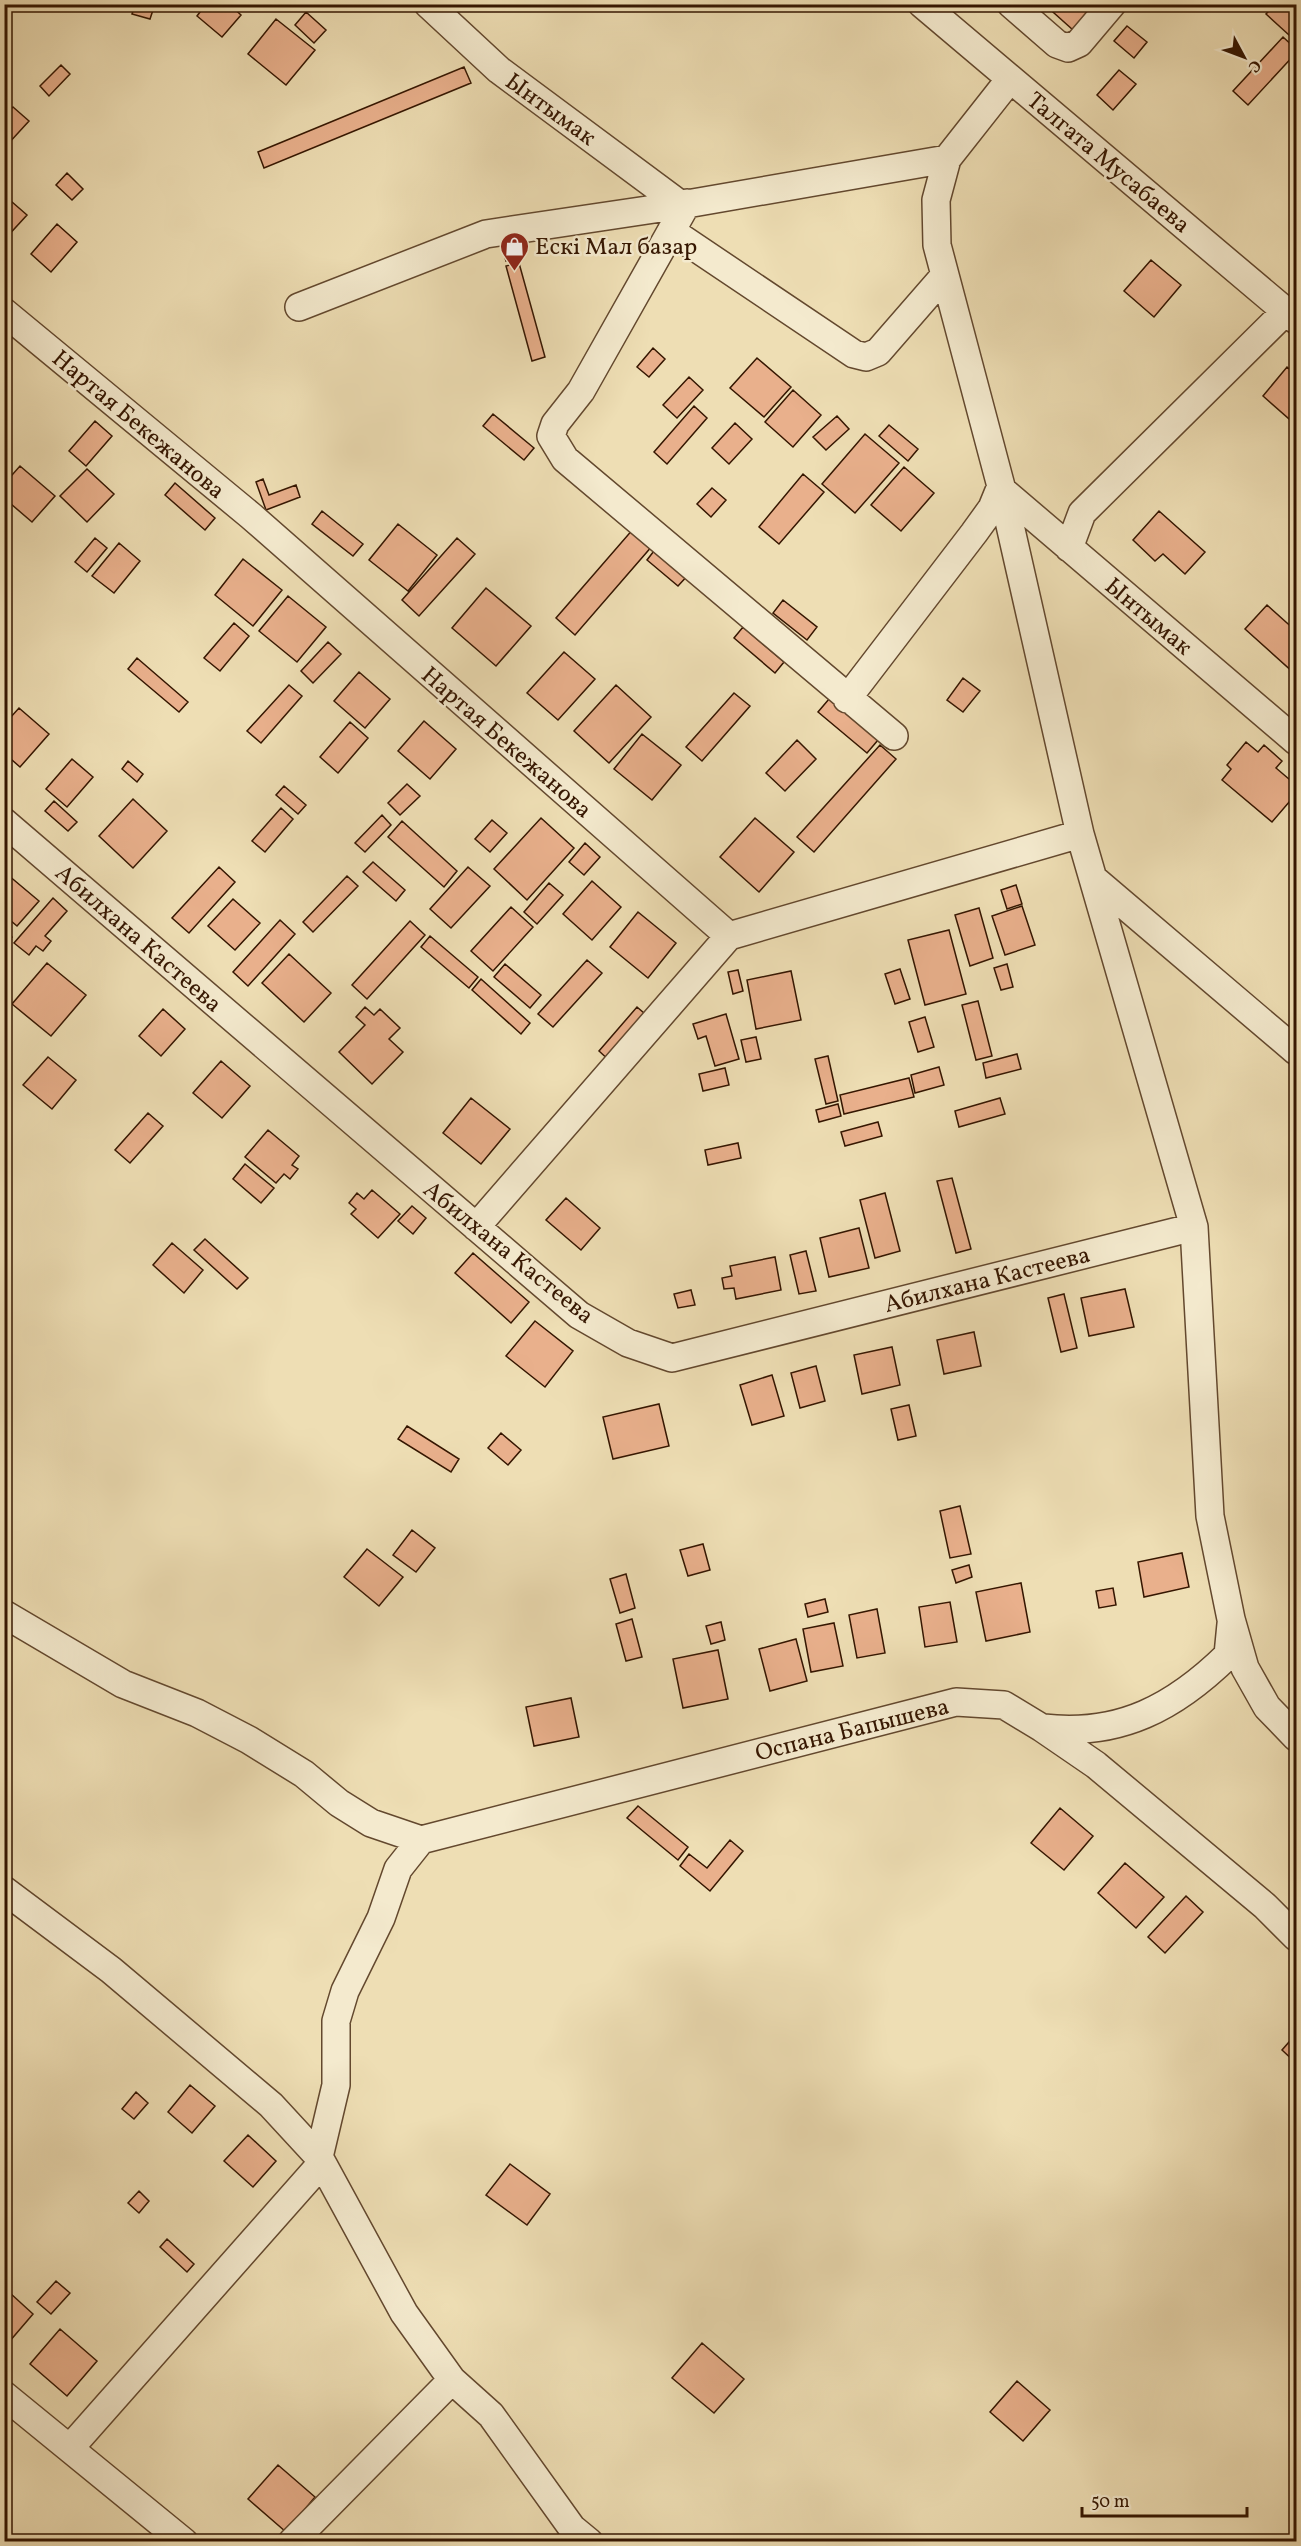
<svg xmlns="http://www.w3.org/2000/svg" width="1301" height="2546" viewBox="0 0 1301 2546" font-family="Vollkorn,serif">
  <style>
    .building { fill: #e9b08c; stroke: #351601; stroke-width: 1.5 }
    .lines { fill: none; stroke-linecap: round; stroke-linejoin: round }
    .minor-casing { stroke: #63482e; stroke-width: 30 }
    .minor { stroke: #f4eace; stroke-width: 27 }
    .labels { text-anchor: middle; stroke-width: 5; stroke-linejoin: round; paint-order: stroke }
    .street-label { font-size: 24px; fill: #351601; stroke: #f4eace }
    .poi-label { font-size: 24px; fill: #351601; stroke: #f4eace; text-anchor: start }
  </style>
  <rect width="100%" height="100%" fill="#eedeb4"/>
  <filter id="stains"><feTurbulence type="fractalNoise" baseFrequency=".00333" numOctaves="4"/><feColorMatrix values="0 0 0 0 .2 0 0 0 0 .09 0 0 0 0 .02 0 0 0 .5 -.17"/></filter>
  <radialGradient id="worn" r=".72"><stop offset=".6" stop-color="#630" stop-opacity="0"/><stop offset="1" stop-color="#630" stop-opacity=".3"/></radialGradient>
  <path class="building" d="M135,4h20l-5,15 -18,-5z
    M206,4h23l12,11 -19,22 -25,-21z
    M1044,4h52l-23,26z
    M1203,4h13l-6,7z
    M1275,4h21v23l-7,8 -23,-21z
    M306,12l20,18 -12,13 -19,-18z
    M276,19l39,31 -29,35 -38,-31z
    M1127,26l20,16 -13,16 -20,-17z
    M1283,37l13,12v4l-48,52 -15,-14z
    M61,65l9,9 -21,22 -9,-10z
    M464,67l7,16 -207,85 -6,-16z
    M1119,70l17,14 -23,26 -16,-15z
    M13,107l16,14 -21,23 -4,-4v-25z
    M67,173l16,16 -11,11 -16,-15z
    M4,195l23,20 -23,25z
    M57,224l20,18 -26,30 -20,-18z
    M511,241l5,17 -10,3 -5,-17z
    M1151,260l30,25 -27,32 -30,-26z
    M519,263l26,94 -13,4 -26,-95z
    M653,348l12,11 -16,18 -12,-10z
    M757,358l34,29 -27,30 -34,-29z
    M1287,367l9,8v50l-33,-29z
    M689,377l14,13 -26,28 -14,-13z
    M793,390l28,25 -28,32 -28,-25z
    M694,406l13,12 -40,46 -13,-12z
    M493,414l41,34 -10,12 -41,-34z
    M837,416l12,13 -23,21 -13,-13z
    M95,421l17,15 -26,30 -17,-15z
    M735,423l17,16 -23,25 -17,-16z
    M889,425l29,24 -10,12 -29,-25z
    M865,434l34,29 -44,50 -33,-29z
    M20,466l35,30 -23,26 -28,-24v-14z
    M904,467l30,26 -33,38 -30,-26z
    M87,469l27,25 -27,28 -27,-26z
    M803,474l21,18 -45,52 -20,-17z
    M263,479l6,16 27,-10 4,12 -34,13 -10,-28z
    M175,483l40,35 -10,12 -40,-35z
    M712,488l14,12 -15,17 -14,-13z
    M322,511l41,33 -10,12 -41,-32z
    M1159,511l46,41 -20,22 -22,-20 -8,7 -22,-21z
    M398,524l39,31 -29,36 -39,-31z
    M634,528l19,17 -78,90 -19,-17z
    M95,538l12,10 -20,24 -12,-10z
    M457,538l18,16 -56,62 -17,-16z
    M119,543l21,18 -26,32 -22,-17z
    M657,547l32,27 -11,12 -31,-26z
    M243,559l39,31 -29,36 -38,-31z
    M486,588l45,38 -35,40 -44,-38z
    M288,596l38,31 -29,35 -38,-31z
    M783,600l34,27 -10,13 -34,-27z
    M1267,605l29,26v39l-2,3 -49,-44z
    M234,623l15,13 -29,35 -16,-13z
    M743,627l41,35 -9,11 -41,-35z
    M328,642l13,12 -28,29 -12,-12z
    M564,652l31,27 -37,41 -31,-27z
    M137,658l51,44 -9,10 -51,-43z
    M359,672l31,27 -25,29 -31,-27z
    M963,678l17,13 -17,21 -16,-12z
    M289,685l13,11 -41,47 -14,-12z
    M616,685l35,32 -42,46 -35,-32z
    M734,693l16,13 -48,55 -16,-14z
    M829,699l49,41 -11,13 -49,-41z
    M19,708l30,26 -29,33 -16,-14v-40l6,5z
    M424,721l32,28 -26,30 -32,-28z
    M350,722l18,16 -30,35 -18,-16z
    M642,734l39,31 -29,35 -38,-31z
    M797,740l19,19 -31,32 -19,-18z
    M1246,742l12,10 6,-7 18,16 -6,7 20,17v9l-24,28 -50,-42 9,-11 -4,-4z
    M880,745l16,14 -82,93 -17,-15z
    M72,759l21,18 -26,30 -21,-18z
    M128,761l15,13 -6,8 -15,-13z
    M407,784l13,12 -20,19 -12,-12z
    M284,786l22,19 -8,9 -22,-19z
    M133,799l34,32 -34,37 -34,-32z
    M54,801l23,21 -9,9 -23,-20z
    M281,808l12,11 -28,33 -13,-11z
    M382,815l9,10 -26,27 -10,-9z
    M541,818l33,30 -47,52 -33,-31z
    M755,818l39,34 -35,40 -39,-35z
    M492,820l15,13 -17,19 -15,-13z
    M402,821l55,50 -13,16 -56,-50z
    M585,843l15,14 -16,18 -15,-13z
    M373,862l32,28 -9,11 -33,-29z
    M219,867l16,15 -46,51 -17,-15z
    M468,867l22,19 -39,42 -21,-19z
    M8,875l31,26 -22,25 -13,-11v-36z
    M347,876l11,10 -45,46 -10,-10z
    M592,881l29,26 -29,33 -29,-26z
    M549,883l14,12 -26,29 -13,-12z
    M1016,885l6,19 -15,5 -6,-19z
    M53,898l14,13 -22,25 6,5 -8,10 -7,-5 -7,9 -15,-12z
    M233,899l27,24 -25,27 -27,-24z
    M1022,906l13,39 -30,10 -13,-39z
    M511,907l22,20 -40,44 -22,-20z
    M979,908l14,50 -23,8 -15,-51z
    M638,912l38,31 -28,35 -38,-31z
    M280,920l15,14 -47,52 -15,-14z
    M410,921l15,14 -58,64 -15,-14z
    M4,930l8,7 -8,9z
    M949,930l17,64 -41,11 -17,-65z
    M430,936l48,41 -9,11 -48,-41z
    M289,954l42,39 -27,29 -42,-39z
    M587,960l15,13 -49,54 -15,-13z
    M47,963l39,32 -35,41 -39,-32z
    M505,964l36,31 -11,13 -36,-31z
    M1007,964l6,23 -12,3 -7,-22z
    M900,969l10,30 -15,5 -10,-30z
    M738,970l5,21 -10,3 -5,-22z
    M791,971l10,49 -45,9 -9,-49z
    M481,979l49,44 -9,11 -49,-44z
    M978,1001l14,55 -16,4 -14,-55z
    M365,1007l9,8 6,-6 20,19 -11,11 14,13 -31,32 -33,-32 26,-27 -9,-8z
    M637,1007l14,12 -39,44 -13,-12z
    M163,1009l22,20 -24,27 -22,-20z
    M726,1014l13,45 -24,7 -9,-30 -8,3 -5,-15z
    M925,1017l9,30 -16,5 -9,-30z
    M756,1037l5,22 -15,3 -5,-22z
    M1017,1054l4,15 -35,9 -3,-15z
    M828,1056l10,45 -12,3 -11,-45z
    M48,1057l28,23 -24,29 -29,-24z
    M221,1061l29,25 -28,32 -29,-25z
    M939,1067l5,18 -29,8 -4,-18z
    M725,1068l4,17 -26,6 -4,-17z
    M909,1078l5,19 -70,17 -4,-19z
    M471,1098l39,31 -29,35 -38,-31z
    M1000,1098l5,16 -46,13 -4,-16z
    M838,1104l3,12 -22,6 -3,-12z
    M148,1113l15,13 -33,37 -15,-13z
    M878,1122l4,14 -37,10 -4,-14z
    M268,1130l31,26 -7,9 6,4 -8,10 -6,-5 -8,9 -31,-26z
    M738,1143l3,15 -33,7 -3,-15z
    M245,1164l29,24 -13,15 -28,-24z
    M952,1178l19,71 -15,4 -19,-72z
    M372,1190l28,24 -22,24 -27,-24 5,-5 -7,-6 8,-10 7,6z
    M885,1193l15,58 -25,7 -15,-58z
    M566,1198l34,30 -19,22 -35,-30z
    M412,1206l14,12 -13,16 -15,-13z
    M859,1228l10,40 -40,9 -9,-39z
    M205,1239l43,39 -11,11 -43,-39z
    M172,1243l31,27 -19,23 -31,-28z
    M806,1251l10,40 -17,3 -9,-39z
    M473,1253l56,49 -18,21 -56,-50z
    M775,1257l6,33 -45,9 -2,-11 -10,1 -2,-11 10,-2 -2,-10z
    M1125,1289l9,38 -45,9 -8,-38z
    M691,1290l4,15 -17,3 -4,-14z
    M1064,1294l13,54 -16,4 -13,-54z
    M535,1321l38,30 -28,36 -39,-31z
    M974,1332l7,34 -37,8 -7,-34z
    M892,1347l8,38 -38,9 -8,-39z
    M816,1366l9,35 -25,7 -9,-35z
    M772,1375l12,41 -32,9 -12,-40z
    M659,1404l10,42 -56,13 -10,-42z
    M909,1405l7,31 -18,4 -7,-31z
    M407,1426l52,33 -8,13 -53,-33z
    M501,1433l20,17 -13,15 -20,-17z
    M960,1506l11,48 -21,4 -10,-47z
    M412,1530l23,18 -19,24 -23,-17z
    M703,1544l7,26 -22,6 -8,-26z
    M367,1549l36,28 -24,29 -35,-29z
    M1182,1553l7,34 -45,10 -6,-35z
    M969,1565l3,12 -16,6 -4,-13z
    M626,1574l9,34 -15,5 -10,-34z
    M1021,1583l9,49 -44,9 -10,-49z
    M1113,1588l3,17 -17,3 -3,-17z
    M825,1599l3,13 -20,5 -3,-13z
    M950,1602l7,40 -32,5 -6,-40z
    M877,1609l8,44 -28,5 -8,-43z
    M632,1619l10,38 -16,4 -10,-37z
    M721,1622l4,18 -14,4 -5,-18z
    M834,1623l9,43 -32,6 -8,-43z
    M796,1639l11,42 -37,10 -11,-42z
    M718,1650l10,49 -45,9 -10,-49z
    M571,1698l8,39 -45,9 -8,-39z
    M638,1806l50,41 -10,13 -51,-42z
    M1060,1808l33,28 -29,34 -33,-27z
    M730,1840l13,11 -33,40 -30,-25 9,-12 18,14z
    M1125,1863l39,34 -28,31 -38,-35z
    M1186,1896l17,16 -38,41 -17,-16z
    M1296,2034v29l-14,-13z
    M190,2085l25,21 -23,27 -24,-21z
    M136,2092l12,11 -14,16 -12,-10z
    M248,2135l28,26 -23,26 -29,-26z
    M510,2164l40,30 -23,31 -41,-30z
    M139,2191l10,10 -10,12 -11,-10z
    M167,2239l27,25 -7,8 -27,-25z
    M56,2281l14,12 -19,21 -14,-12z
    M10,2293l23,21 -24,28 -5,-3v-40z
    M60,2329l37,32 -30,35 -37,-32z
    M702,2343l42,36 -30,34 -42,-35z
    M1017,2381l33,29 -27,31 -33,-29z
    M278,2465l37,32 -29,35 -38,-33z"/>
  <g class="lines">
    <defs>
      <path id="minor" d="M428,4l71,66 182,135
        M922,4l374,316
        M1011,4l46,40 11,4 11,-5 33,-39
        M1010,79l-63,80 -11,41 1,45 65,245 78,344 114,393 16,289 21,103 14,49 22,39 29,30
        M687,203l-106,188 -26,33 -4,12 14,23 329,277
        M671,231l183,123 12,3 12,-5 67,-77
        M299,307l187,-73 195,-29 266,-46
        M4,312l247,204 478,420
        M1002,490l294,251
        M1069,548l13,-35 204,-202
        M847,699l127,-166 18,-25 9,-22
        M4,822l575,493 49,28 44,15 522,-131
        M1095,880l201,171
        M729,936l351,-102
        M476,1227l253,-291
        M4,1614l119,70 74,29 52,27 55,34 35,29 32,20 50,17
        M1043,1728c77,9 132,-21 185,-73l3,-31
        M421,1840l535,-138 48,3 38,23 54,37 169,141 31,31
        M4,1890l107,80 160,135 48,52 85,156 48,67 39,35 81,113 17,14
        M319,2157l17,-72v-64l9,-30 36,-73 17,-49 23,-29
        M4,2395l180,147
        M70,2448l252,-285
        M292,2542l160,-162"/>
    </defs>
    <use href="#minor" class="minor-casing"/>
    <use href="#minor" class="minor"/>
  </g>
  <defs>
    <symbol id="shop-pin" viewBox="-11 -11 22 30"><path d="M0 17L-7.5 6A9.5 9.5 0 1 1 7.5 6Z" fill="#8f2418" stroke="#f4eace"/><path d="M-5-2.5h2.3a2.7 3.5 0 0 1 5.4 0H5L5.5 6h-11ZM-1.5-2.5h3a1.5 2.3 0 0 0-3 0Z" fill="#fff"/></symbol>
  </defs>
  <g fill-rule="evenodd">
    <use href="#shop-pin" x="498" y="230" width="33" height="45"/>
  </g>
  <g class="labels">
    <g class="street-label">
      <text transform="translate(551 109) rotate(36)" y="8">Ынтымак</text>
      <text transform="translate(1109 162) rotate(40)" y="8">Талгата Мусабаева</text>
      <text transform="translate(139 424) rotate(40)" y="8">Нартая Бекежанова</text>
      <text transform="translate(1149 616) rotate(40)" y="8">Ынтымак</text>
      <text transform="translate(507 742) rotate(41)" y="8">Нартая Бекежанова</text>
      <text transform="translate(139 938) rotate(41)" y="8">Абилхана Кастеева</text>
      <text transform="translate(509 1252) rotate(39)" y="8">Абилхана Кастеева</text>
      <text transform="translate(987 1279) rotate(-14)" y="8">Абилхана Кастеева</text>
      <text transform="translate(852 1729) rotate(-14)" y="8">Оспана Бапышева</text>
    </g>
    <g class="poi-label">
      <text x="535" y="254">Ескі Мал базар</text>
    </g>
  </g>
  <rect width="1301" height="2546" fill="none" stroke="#eedeb4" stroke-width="24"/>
  <rect x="6" y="6" width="1289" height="2534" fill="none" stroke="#351601" stroke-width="3"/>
  <rect x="12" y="12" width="1277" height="2522" fill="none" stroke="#351601" stroke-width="1.5"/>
  <g transform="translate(1244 57) rotate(131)" stroke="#f4eace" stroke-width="4.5" paint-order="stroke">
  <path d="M0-4.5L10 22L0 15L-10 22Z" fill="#351601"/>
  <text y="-9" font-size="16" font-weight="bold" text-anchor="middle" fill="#351601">С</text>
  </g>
  <path d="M1082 2507v9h165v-9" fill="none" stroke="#351601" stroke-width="3"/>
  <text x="1091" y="2507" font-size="18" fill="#351601" stroke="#f4eace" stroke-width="4.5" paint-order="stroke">50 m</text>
  <rect width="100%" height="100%" filter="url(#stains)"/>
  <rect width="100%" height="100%" fill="url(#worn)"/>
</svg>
